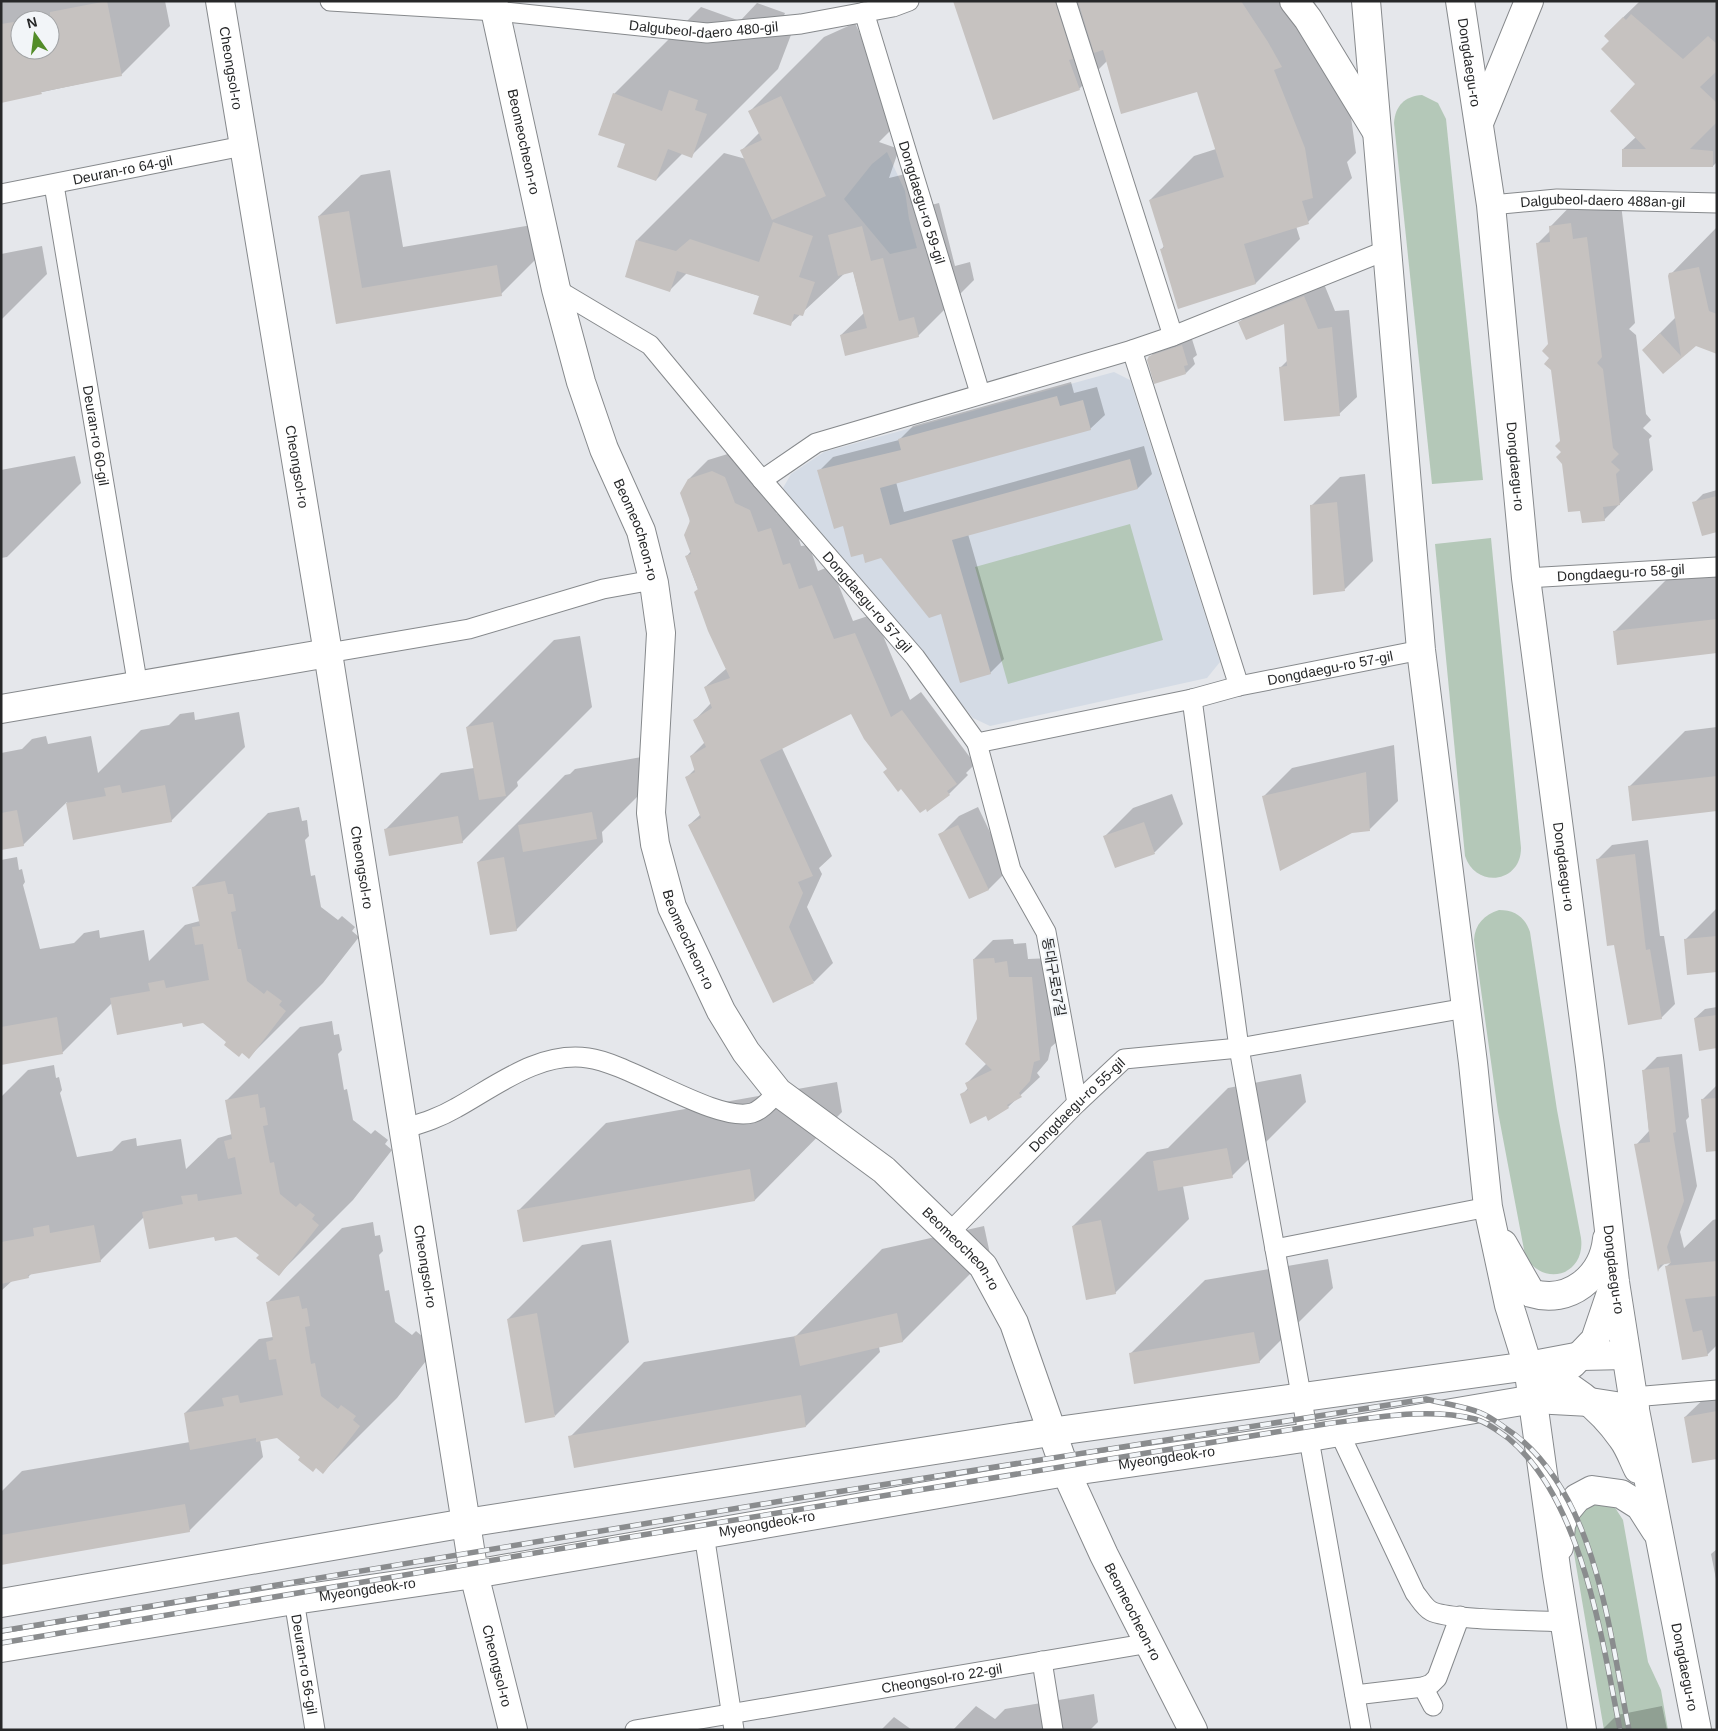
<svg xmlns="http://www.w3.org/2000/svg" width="1718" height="1731" viewBox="0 0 1718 1731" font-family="Arial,'Noto Sans KR',sans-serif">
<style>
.built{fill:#d4dbe5}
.green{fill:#b4c8b8}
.shadow{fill:#0003;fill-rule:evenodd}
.building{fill:#c6c2c0}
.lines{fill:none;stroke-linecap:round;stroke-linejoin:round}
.street-casing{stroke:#86898c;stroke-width:21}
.secondary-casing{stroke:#86898c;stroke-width:30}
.street{stroke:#fff;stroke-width:19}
.secondary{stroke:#fff;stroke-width:28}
.rail-casing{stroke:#8a8c8e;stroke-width:5.5}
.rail{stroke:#f2f5f8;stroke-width:4;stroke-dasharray:11;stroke-linecap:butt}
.labels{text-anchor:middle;stroke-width:4;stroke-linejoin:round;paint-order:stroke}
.street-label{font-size:14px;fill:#272829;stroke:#f2f5f8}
</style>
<rect width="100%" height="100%" fill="#e5e7eb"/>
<g class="built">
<path d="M887 152 905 191 909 219 917 248 890 254 844 199 872 164Z"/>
<path d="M1114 372 1130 380 1220 662 1207 678 990 726 973 718 783 488 791 474 824 452Z"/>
</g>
<g class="green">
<path d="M1422 95 1438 103 1446 119 1483 480 1432 484 1394 123C1395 106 1405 96 1422 95Z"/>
<path d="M1130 524 1163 640 1008 684 975 567Z"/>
<path d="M1491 538 1521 848C1521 883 1476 889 1465 856L1435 544Z"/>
<path d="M1499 910C1515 910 1525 917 1530 932L1557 1110 1581 1238C1586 1275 1543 1289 1525 1255L1498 1112 1474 940C1475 924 1484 915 1499 910Z"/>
<path d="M1587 1502 1614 1506 1623 1520 1648 1662 1661 1690 1668 1730H1604L1570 1530Z"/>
</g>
<g class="shadow">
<path d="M1 1H165L170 26 121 75 1 101ZM20 20H50V50H20Z"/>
<path d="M954 1H1314L1326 22 1349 103 1356 153 1347 162 1352 178 1308 222 1296 226 1300 239 1256 283 1179 307 1161 250 1164 246 1150 200 1194 156 1216 149 1198 91 1107 61 1079 89Z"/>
<path d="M1640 1H1717V162L1713 166 1623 149 1636 137 1637 84 1611 41 1605 35Z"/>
<path d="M757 3 785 13 781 23 794 27 778 69 691 156 683 153 656 180 627 144 614 94 701 7 740 21Z"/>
<path d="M855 23 900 121 879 142 899 149 889 178 918 171 927 206 939 203 955 266 970 262 974 280 918 336 841 335 864 313 853 271 845 273 790 324 760 296 687 273 670 290 637 240 724 153 746 159 742 150 760 132 750 111 824 37Z"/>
<path d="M390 170 403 247 538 224 542 253 501 294 337 323 319 216 361 175Z"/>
<path d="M1604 191 1606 206 1621 204 1635 323 1629 329 1636 335 1646 414 1651 420 1643 428 1652 436 1649 439 1653 470 1604 520 1562 452 1537 244 1550 231V227L1583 193Z"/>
<path d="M1717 227V352L1696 345 1663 372 1643 350 1676 317 1671 274Z"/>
<path d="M42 246 47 274 1 320V254Z"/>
<path d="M1322 279 1335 311 1349 310 1357 397 1339 414 1280 368 1288 360 1285 322H1240L1257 304Z"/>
<path d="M1191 336 1197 355 1193 358 1195 364 1186 373 1150 357 1159 347Z"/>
<path d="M1071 382 1074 393 1097 387 1105 415 1090 429 896 482 904 512 1144 446 1152 474 1138 488 968 534 1004 659 990 673 942 613 882 557 864 552 844 525 819 471 833 457 899 440 913 426Z"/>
<path d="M731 453 769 492 777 514 790 510 801 546 809 545 818 571 831 566 853 621 874 614 910 700 921 692 975 764 966 773 968 775 949 794 928 810 888 769 852 712 782 748 832 856 819 868 822 874 807 907 833 963 814 982 689 825 701 814 687 777 696 768 691 756 705 742 694 721 711 703 705 687 727 668 686 557 691 551 688 480 708 460Z"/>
<path d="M75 456 81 483 7 557 1 558V470Z"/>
<path d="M1365 474 1373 561 1345 589 1314 593 1312 505 1340 477Z"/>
<path d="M1717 490V531L1694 503 1703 494Z"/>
<path d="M1717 570V652L1614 632 1670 576Z"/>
<path d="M580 636 592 707 517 782 518 786 462 842 386 829 441 773 474 768 467 727 554 640Z"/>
<path d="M194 712 195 720 239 712 245 747 171 821 74 839 67 802 23 845 1 849V753L22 749 32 739 46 736 48 744 91 736 98 773 141 730 169 725 180 714Z"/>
<path d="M1717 727V810L1629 787 1685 731Z"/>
<path d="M1394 745 1398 801 1370 829 1264 796 1292 768Z"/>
<path d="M647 756 652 782 602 832 603 842 516 930 478 862 565 775 570 774 575 769Z"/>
<path d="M1172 794 1183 824 1155 852 1115 866 1105 836 1133 808Z"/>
<path d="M299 807 302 821 307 820 309 836 305 840 311 876 315 875 321 907 338 920 342 916 355 927 352 931 359 937 323 983 249 1057 203 1022H183L112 1003 63 1052 1 1064V860L17 857 19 870 22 869 25 882 23 885 40 949 74 943 84 933 99 930 100 938 144 930 149 961 185 925 200 921 194 887 268 813Z"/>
<path d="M978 807 1008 870 989 889 970 898 940 835 959 816Z"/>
<path d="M1648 840 1660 936H1664L1675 1004 1661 1018 1615 943 1598 859 1612 845Z"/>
<path d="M1717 908V971L1685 940Z"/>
<path d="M1013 939 1014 944 1026 943 1028 959 1051 958 1059 1040 1051 1047 1048 1060 1037 1073 1040 1077 1008 1107 987 1114 962 1095 968 1088 967 1083 987 1063 979 1019 974 959 993 940Z"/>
<path d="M1717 1007V1047L1695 1018 1705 1009Z"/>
<path d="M332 1021 334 1035 339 1034 342 1050 338 1054 344 1090 347 1089 353 1120 371 1134 375 1130 388 1140 385 1144 392 1150 353 1200 279 1274 261 1255 236 1236 215 1235 145 1216 100 1261 32 1273 28 1277 13 1280 1 1291V1097L28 1070 54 1065 56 1078 59 1077 62 1090 60 1093 77 1157 112 1151 122 1141 136 1138 137 1146 181 1139 186 1169 218 1138 232 1134 226 1101 300 1027Z"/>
<path d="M1682 1054 1689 1117 1686 1120 1697 1186 1680 1232 1684 1248 1713 1220 1717 1219V1345L1707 1355 1683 1359 1666 1267 1671 1262 1665 1263 1659 1269 1636 1145 1649 1131 1643 1071 1657 1057Z"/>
<path d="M1301 1074 1306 1102 1232 1176 1183 1186 1189 1219 1115 1293 1073 1226 1147 1152 1168 1148 1228 1088Z"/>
<path d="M837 1082 842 1112 755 1200 519 1210 606 1123Z"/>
<path d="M1717 1085V1133L1702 1100Z"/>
<path d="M373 1222 375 1236 380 1235 383 1251 379 1255 385 1291 389 1290 395 1322 412 1335 416 1331 429 1342 433 1352 397 1398 323 1472 277 1437 260 1440 263 1457 189 1531 1 1564V1492L22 1471 190 1442 185 1413 259 1339 273 1337 268 1302 342 1228Z"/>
<path d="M984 1226 990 1254 903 1341 879 1347 880 1352 806 1426 575 1467 570 1437 644 1362 796 1336 882 1249Z"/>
<path d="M611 1240 629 1342 555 1416 508 1319 582 1245Z"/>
<path d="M1328 1259 1333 1288 1259 1362 1130 1354 1205 1280Z"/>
<path d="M1717 1386V1457L1685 1417Z"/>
<path d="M1717 1549V1584L1711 1554Z"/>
<path d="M1094 1694 1098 1722 1090 1730H953L976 1706 995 1719 1005 1709Z"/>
<path d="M1662 1706 1667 1730H1602L1617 1715Z"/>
<path d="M894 1717 912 1730H881Z"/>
</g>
<g class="building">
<path d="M107 1 122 76 41 92 42 94 1 103V24L20 21V50H50V12Z"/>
<path d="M953 1H1055L1073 59 1069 60 1080 90 993 120Z"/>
<path d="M1078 1H1241L1268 42 1282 67 1274 70 1305 148 1313 198 1302 201 1309 224 1244 244 1256 284 1178 309 1160 249 1164 248 1149 200 1224 177 1197 92 1121 114 1103 50 1094 53Z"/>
<path d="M1631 14 1683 59 1708 36 1717 44V71L1700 87 1717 103V122L1690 149 1713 151V167H1622V149H1646L1610 111 1635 84 1601 49 1609 41 1604 36 1623 17 1626 20Z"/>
<path d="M669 90 698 100 695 110 707 114 692 158 668 149 656 181 617 167 625 144 598 135 613 93 662 111Z"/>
<path d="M781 96 826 196 772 220 740 150 762 140 748 111Z"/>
<path d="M349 211 362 288 497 265 502 296 336 324 318 216Z"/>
<path d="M773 222 813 236 799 277 815 282 803 316 794 314 791 326 753 314 759 296 677 271 670 292 625 277 636 240 676 251 690 239 759 262Z"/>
<path d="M1571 223 1573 239 1587 237 1602 357 1597 363 1603 369 1613 448 1619 454 1611 462 1620 470 1616 474 1620 505 1603 507 1605 521 1582 523 1580 511 1568 512 1562 464 1556 457 1561 452 1555 446 1560 441 1551 370 1544 364 1549 358 1542 351 1548 344 1536 243 1550 242 1549 226Z"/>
<path d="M862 226 871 261 883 258 899 321 914 317 919 337 845 356 840 335 867 328 853 272 838 276 828 235Z"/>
<path d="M1699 267 1709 311 1717 314V354L1696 346 1663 374 1642 350 1660 333 1681 356 1668 276 1669 273Z"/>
<path d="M1304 296 1318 329 1332 327 1340 416 1284 421 1279 367 1287 366 1284 324 1246 340 1238 322Z"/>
<path d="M1182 345 1188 365 1184 366 1186 374 1154 384 1147 360 1149 356Z"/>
<path d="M1057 396 1060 406 1083 400 1091 430 880 488 890 525 1130 459 1138 489 952 540 991 674 960 683 941 614 929 618 881 558 865 563 863 554 851 557 843 526 834 529 817 470 901 450 898 439Z"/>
<path d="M712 471 725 477 735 503 750 510 758 532 771 528 783 565 790 563 799 589 812 585 834 639 855 633 891 717 902 710 957 784 947 791 950 795 927 812 926 809 920 813 901 789 898 792 883 772 887 769 864 739 851 714 760 760 813 876 798 882 803 893 789 927 814 983 773 1003 688 825 701 818 685 777 695 772 690 756 706 747 693 720 712 708 704 687 730 678 708 631 694 592 698 589 685 556 691 554 684 535 690 521 680 493 688 479Z"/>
<path d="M1717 496V532L1702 536 1692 502Z"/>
<path d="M1337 502 1345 591 1313 595 1310 505Z"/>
<path d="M1717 619V653L1617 665 1613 631Z"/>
<path d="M493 722 506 796 479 800 466 727Z"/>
<path d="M1366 772 1370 831 1352 833 1280 871 1262 796Z"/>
<path d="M1717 776V811L1632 821 1628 786Z"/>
<path d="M120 785 122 793 165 785 172 822 73 840 66 803 106 796 104 788Z"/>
<path d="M17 810 24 846 1 850V813Z"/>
<path d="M592 812 597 839 523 852 518 825Z"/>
<path d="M458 816 463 843 389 856 384 829Z"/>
<path d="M1144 822 1155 854 1115 868 1103 836Z"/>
<path d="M958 825 989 890 969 899 938 834Z"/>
<path d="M1635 854 1646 950 1650 949 1662 1019 1628 1025 1614 945 1607 946 1596 859Z"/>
<path d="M504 857 517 931 490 935 477 862Z"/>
<path d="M225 881 228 894H233L236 911 231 912 238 949H241L247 981 264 994 267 990 282 1001 279 1005 286 1011 249 1059 242 1053 239 1057 224 1045 226 1042 203 1023 183 1027 182 1023 117 1035 110 998 150 991 148 983 164 980 166 988 209 980 203 944 195 945 192 927 200 926 192 887Z"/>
<path d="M1717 936V972L1687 975 1684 939Z"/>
<path d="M994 958 995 963 1007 961 1009 977H1032L1040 1060 1034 1062 1030 1081 1019 1093 1022 1097 1007 1105 1009 1108 988 1121 986 1116 970 1124 960 1094 968 1090 965 1083 992 1070 965 1044 977 1019 973 959Z"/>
<path d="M1717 1015V1048L1699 1051 1694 1018Z"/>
<path d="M57 1017 63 1054 1 1065V1027Z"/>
<path d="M1669 1067 1676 1132 1673 1133 1684 1201 1667 1247 1671 1263 1660 1265 1658 1272 1634 1144 1650 1142 1642 1070Z"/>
<path d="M258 1094 260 1108 265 1107 268 1125 263 1126 270 1163 274 1162 280 1194 296 1207 300 1203 315 1215 312 1219 319 1225 279 1276 256 1258 259 1255 236 1237 215 1241 214 1237 149 1249 142 1212 183 1204 181 1196 197 1194 198 1201 242 1194 235 1157 228 1159 224 1141 232 1139 225 1100Z"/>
<path d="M1717 1098V1151L1706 1152 1701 1099Z"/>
<path d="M1227 1148 1233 1178 1158 1191 1153 1161Z"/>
<path d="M750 1169 755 1201 523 1242 517 1210Z"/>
<path d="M1101 1220 1116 1294 1086 1300 1072 1226Z"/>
<path d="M49 1225 50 1233 94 1225 101 1262 28 1275 29 1278 1 1284V1242L34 1236 33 1228Z"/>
<path d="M1717 1261V1296L1685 1299 1693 1332 1702 1330 1708 1356 1682 1360 1665 1266Z"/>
<path d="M299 1296 302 1309 307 1308 310 1326 305 1327 311 1364 315 1363 321 1396 338 1409 341 1405 356 1416 353 1420 360 1426 323 1474 316 1468 313 1472 298 1460 300 1457 277 1438 256 1442V1438L190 1450 184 1413 224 1406 222 1398 238 1395 240 1403 283 1395 276 1359 269 1360 266 1342 273 1340 266 1302Z"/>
<path d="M537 1313 555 1417 525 1423 507 1319Z"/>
<path d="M897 1313 903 1342 800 1366 794 1336Z"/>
<path d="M1254 1332 1260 1363 1134 1384 1129 1353Z"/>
<path d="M801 1395 806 1427 574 1468 568 1436Z"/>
<path d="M1717 1411V1459L1692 1463 1684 1417Z"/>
<path d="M185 1504 190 1532 1 1565V1535Z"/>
</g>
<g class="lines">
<defs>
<g id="street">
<path id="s1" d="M330 1 496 11 707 33 801 24 893 7 909 1"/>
<path d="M1066 1 1173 336"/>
<path id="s2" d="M864 12 980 393"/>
<path id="s3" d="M54 185 138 687"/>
<path id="s4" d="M1 194 243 146"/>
<path id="s5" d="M1491 205 1557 199 1717 203"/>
<path id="s6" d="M556 289 650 345 762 480 915 657 977 743 1192 699 1239 686 1421 650"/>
<path d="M1132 350 1239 686"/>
<path d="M762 480 816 443 1132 350 1173 336 1387 250"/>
<path id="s7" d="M1526 578 1717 567"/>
<path d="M328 653 469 629 603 589 653 580"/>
<path d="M1192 699 1239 1048 1361 1730"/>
<path d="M977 743 1011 870 1046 932 1077 1103"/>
<path d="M403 1129C422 1123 439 1118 456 1108 496 1086 539 1051 588 1058 629 1063 716 1123 752 1113 762 1110 770 1100 778 1092"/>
<path id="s8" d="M949 1233 1077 1103 1124 1059 1239 1048 1466 1008"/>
<path d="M1275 1249 1488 1207"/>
<path d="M1633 1397 1717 1390"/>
<path d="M1339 1432 1415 1593C1420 1599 1424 1607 1431 1611 1450 1621 1538 1620 1564 1622"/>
<path d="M704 1534 734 1730"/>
<path id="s9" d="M294 1600 315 1730"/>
<path d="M1042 1661 1053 1730"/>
<path d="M1423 1687 1433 1706"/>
<path d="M1355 1695 1423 1687 1431 1684 1437 1678 1460 1616"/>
<path id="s10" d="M635 1730 1150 1643"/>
</g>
<g id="secondary">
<path id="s11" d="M220 1 328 653 474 1574 513 1730"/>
<path id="s12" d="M493 1 556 289 581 382 604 449 641 531 654 583 661 633 651 813 655 844 672 907 721 1011 746 1052 778 1092 884 1170 983 1266 1014 1323 1066 1472 1104 1555 1193 1730"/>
<path d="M1294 1 1308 19 1375 129"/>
<path d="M1366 1 1421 650 1473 1063 1488 1207 1509 1305 1528 1366 1557 1575 1582 1730"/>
<path id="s13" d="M1460 1 1491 205 1526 578 1590 1066 1615 1282 1635 1410 1697 1730"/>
<path d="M1479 123 1529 1"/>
<path d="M1 709 328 653"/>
<path d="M1503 1244 1531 1293C1569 1305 1603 1277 1607 1239"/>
<path d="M1572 1364 1595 1340 1613 1287"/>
<path d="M1528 1366C1565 1381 1599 1405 1622 1438 1629 1447 1633 1459 1638 1469"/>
<path d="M1559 1547 1561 1525 1567 1510 1577 1498 1592 1490 1621 1494 1640 1506 1656 1531"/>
<path d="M1 1603 466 1523 1050 1432 1528 1366 1581 1356 1626 1355"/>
<path id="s14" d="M1 1648 294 1600 474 1574 1066 1472 1310 1437 1534 1399 1590 1402 1635 1409"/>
</g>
</defs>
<use href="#street" class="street-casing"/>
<use href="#secondary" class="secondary-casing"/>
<use href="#street" class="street"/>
<use href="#secondary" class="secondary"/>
<defs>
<g id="rail">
<path d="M1 1631 805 1497 1426 1399C1444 1404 1464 1406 1481 1413 1489 1416 1497 1422 1504 1427 1596 1486 1609 1631 1629 1730"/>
<path d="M1 1643 636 1536 1325 1424C1373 1418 1427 1407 1475 1419 1487 1422 1498 1431 1508 1438 1582 1499 1602 1639 1620 1730"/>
</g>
</defs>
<use href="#rail" class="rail-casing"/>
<use href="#rail" class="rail"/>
</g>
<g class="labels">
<g class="street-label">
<text dy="5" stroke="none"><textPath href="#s1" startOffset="375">Dalgubeol-daero 480-gil</textPath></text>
<text dy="5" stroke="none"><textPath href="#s13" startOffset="62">Dongdaegu-ro</textPath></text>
<text dy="5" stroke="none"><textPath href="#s11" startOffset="68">Cheongsol-ro</textPath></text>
<text dy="5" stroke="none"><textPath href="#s12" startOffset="144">Beomeocheon-ro</textPath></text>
<text dy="5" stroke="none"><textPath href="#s4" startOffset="124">Deuran-ro 64-gil</textPath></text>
<text dy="5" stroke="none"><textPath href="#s2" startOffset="199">Dongdaegu-ro 59-gil</textPath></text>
<text dy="5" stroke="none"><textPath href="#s5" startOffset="112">Dalgubeol-daero 488an-gil</textPath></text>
<text dy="5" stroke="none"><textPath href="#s3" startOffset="254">Deuran-ro 60-gil</textPath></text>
<text dy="5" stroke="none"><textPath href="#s13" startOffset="469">Dongdaegu-ro</textPath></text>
<text dy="5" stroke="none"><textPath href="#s11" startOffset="472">Cheongsol-ro</textPath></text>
<text dy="5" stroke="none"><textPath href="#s12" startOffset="549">Beomeocheon-ro</textPath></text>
<text dy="5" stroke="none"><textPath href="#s7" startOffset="95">Dongdaegu-ro 58-gil</textPath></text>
<text dy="5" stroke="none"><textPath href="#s6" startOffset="446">Dongdaegu-ro 57-gil</textPath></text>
<text dy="5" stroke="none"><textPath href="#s6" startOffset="986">Dongdaegu-ro 57-gil</textPath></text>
<text dy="5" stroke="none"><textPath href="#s11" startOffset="878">Cheongsol-ro</textPath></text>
<text dy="5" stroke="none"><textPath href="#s13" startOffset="872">Dongdaegu-ro</textPath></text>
<text dy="5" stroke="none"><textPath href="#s12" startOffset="969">Beomeocheon-ro</textPath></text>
<text transform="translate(1054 977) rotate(80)" y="5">동대구로57길</text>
<text dy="5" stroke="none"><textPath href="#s8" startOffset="181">Dongdaegu-ro 55-gil</textPath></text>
<text dy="5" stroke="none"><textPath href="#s12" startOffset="1389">Beomeocheon-ro</textPath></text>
<text dy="5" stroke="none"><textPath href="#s11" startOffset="1282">Cheongsol-ro</textPath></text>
<text dy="5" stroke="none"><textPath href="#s13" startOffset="1278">Dongdaegu-ro</textPath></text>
<text dy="5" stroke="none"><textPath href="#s14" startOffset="1181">Myeongdeok-ro</textPath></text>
<text dy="5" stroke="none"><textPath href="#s14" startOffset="776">Myeongdeok-ro</textPath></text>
<text dy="5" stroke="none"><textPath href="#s14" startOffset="371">Myeongdeok-ro</textPath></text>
<text dy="5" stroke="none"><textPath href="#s12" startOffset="1794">Beomeocheon-ro</textPath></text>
<text dy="5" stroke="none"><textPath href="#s9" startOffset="65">Deuran-ro 56-gil</textPath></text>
<text dy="5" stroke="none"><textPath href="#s11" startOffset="1688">Cheongsol-ro</textPath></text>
<text dy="5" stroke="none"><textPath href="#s13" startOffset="1682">Dongdaegu-ro</textPath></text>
<text dy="5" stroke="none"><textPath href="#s10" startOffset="311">Cheongsol-ro 22-gil</textPath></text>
</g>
</g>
<rect width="1718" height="1731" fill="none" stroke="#272829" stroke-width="5"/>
<g transform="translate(35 35) rotate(346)"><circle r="24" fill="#f2f5f8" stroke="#a1a3a5"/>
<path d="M0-4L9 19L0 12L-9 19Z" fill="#538c29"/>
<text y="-8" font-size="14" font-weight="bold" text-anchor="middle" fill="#272829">N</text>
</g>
</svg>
